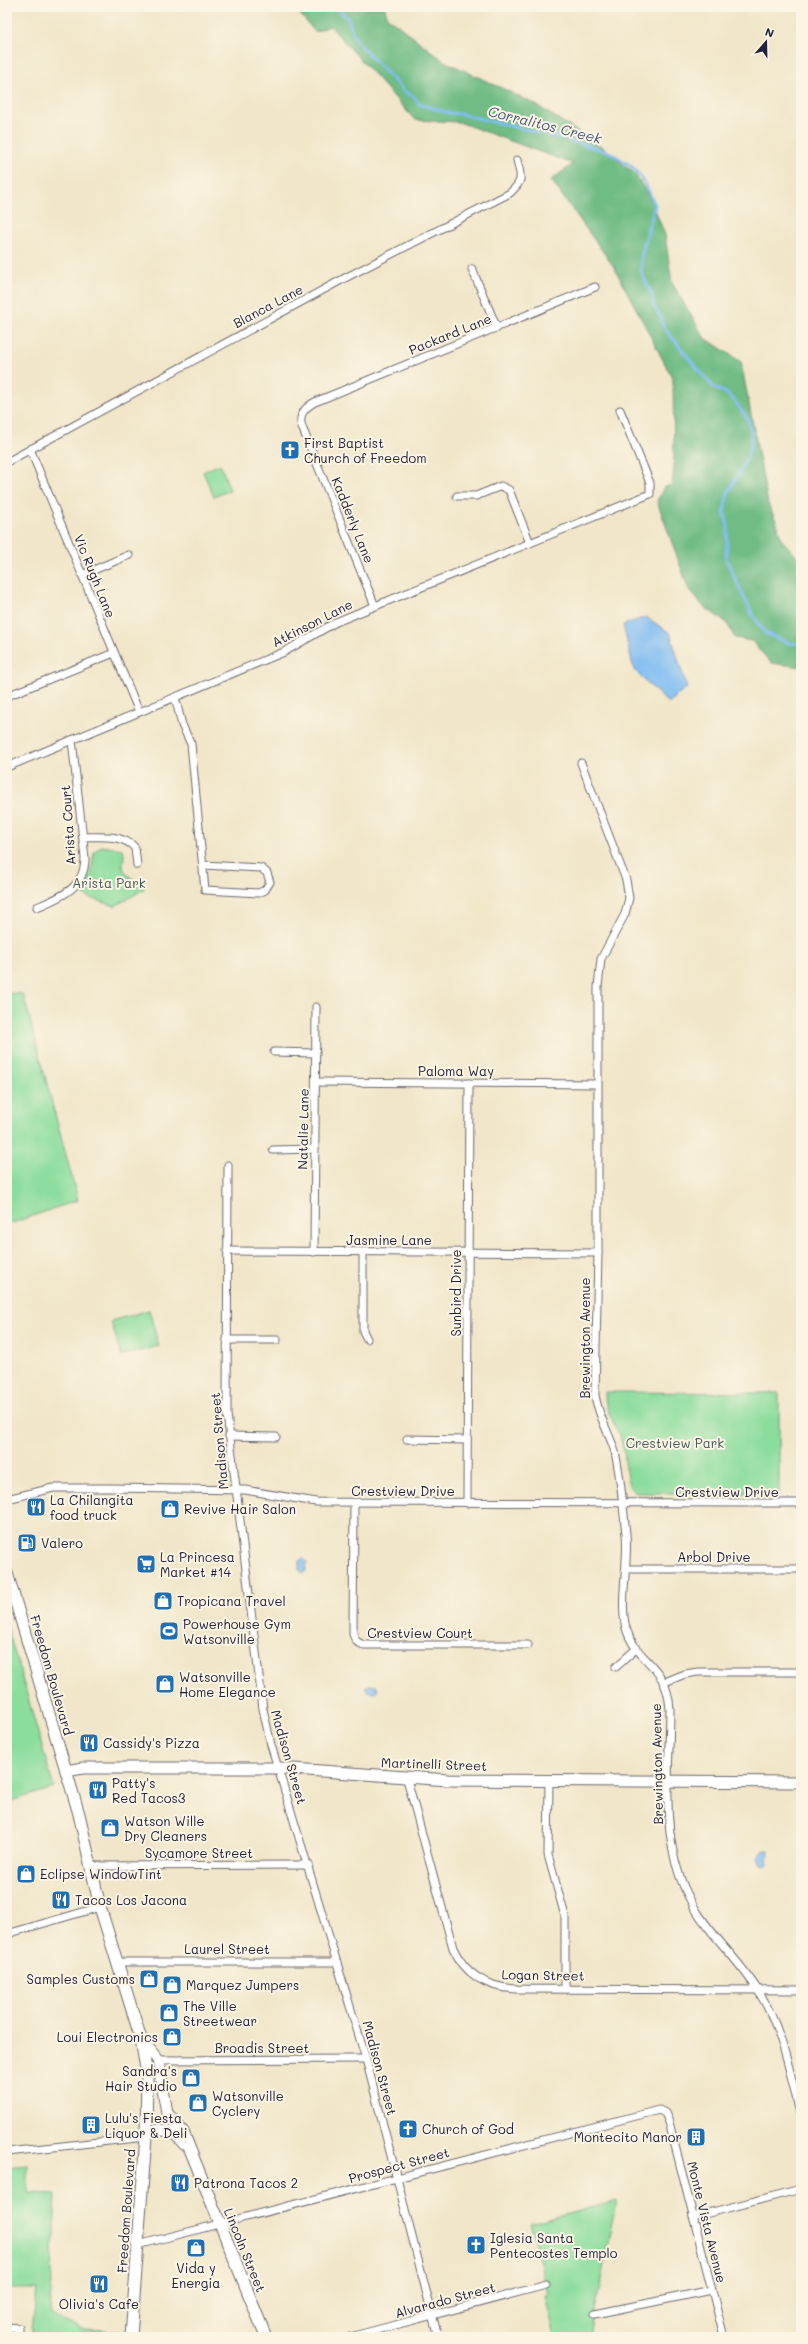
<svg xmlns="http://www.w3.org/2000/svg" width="808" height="2344" viewBox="0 0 808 2344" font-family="Mali,sans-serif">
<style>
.green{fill:#8bdd9d;stroke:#56806c}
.forest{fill:#70bc84;stroke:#496f60}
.water{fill:#81bdf3;stroke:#527097}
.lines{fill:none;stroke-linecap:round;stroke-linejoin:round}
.stream{stroke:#81bdf3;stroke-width:3}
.street-casing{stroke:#6a676d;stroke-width:9}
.secondary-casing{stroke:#6a676d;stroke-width:13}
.street{stroke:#fff;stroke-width:7}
.secondary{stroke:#fff;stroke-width:11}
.labels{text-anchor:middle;stroke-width:4;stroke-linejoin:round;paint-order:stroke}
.street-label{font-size:13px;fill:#22223b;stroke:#fcf5e5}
.poi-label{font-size:13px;fill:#22223b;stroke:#fcf5e5;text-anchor:start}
.park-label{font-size:13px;fill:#425a58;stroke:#fcf5e5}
.water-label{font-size:14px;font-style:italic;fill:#43587b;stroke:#fcf5e5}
</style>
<rect width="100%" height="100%" fill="#fcf5e5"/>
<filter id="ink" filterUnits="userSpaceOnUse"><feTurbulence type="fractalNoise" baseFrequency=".025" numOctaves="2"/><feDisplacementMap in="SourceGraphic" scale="8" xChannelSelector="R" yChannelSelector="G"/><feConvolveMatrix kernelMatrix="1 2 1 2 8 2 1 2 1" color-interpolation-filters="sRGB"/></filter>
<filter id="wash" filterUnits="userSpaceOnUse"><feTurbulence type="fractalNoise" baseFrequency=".012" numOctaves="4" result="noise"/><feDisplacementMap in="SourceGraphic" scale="16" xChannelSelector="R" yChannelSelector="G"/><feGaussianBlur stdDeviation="0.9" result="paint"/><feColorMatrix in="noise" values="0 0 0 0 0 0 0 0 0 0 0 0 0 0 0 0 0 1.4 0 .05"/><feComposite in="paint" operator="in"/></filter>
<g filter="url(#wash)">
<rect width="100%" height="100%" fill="#f1e6c9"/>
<g class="green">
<path d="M220 464 230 490 214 497 203 472Z"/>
<path d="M101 846 122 849C125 854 124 856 123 862 121 875 136 881 146 885L143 890 115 906 90 898 81 893 91 874 94 852Z"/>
<path d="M7 993 23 994 78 1200 7 1225Z"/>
<path d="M149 1310 159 1346 121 1356 111 1321Z"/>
<path d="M605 1392 779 1393V1493H636C623 1485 627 1460 623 1447 619 1427 604 1413 605 1392Z"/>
<path d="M7 1626 54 1788 7 1802Z"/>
<path d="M28 2165V2193L56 2194 50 2315 82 2329 118 2331 117 2337H31L37 2289H7V2167Z"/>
<path d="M616 2201 590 2337H555L545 2295 548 2294 530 2224Z"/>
</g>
<path class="forest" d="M294 7H385L387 17 444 61 533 103 608 151 635 174 651 200 665 235 672 283 704 337 741 362 768 504 777 523 781 539 801 561V667L771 663 752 641 735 638 727 623 704 607 689 590 657 501 664 487 672 485 674 467 673 379 614 267 551 180 573 164 459 122 415 120 330 26 315 32Z"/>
<g class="water">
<path d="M646 617 670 633 687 688 668 703 634 670 623 625Z"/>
<path d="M303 1558 307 1562 306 1570 304 1573 299 1570V1561Z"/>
<path d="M368 1685 377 1686 378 1690C374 1694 368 1693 365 1688Z"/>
<path d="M765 1850H769L768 1864 764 1865 760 1863 758 1856Z"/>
</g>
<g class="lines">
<path class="stream" d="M336 7 348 19 354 36 360 45 404 91 414 97 419 104 449 113 460 114 554 136 609 152 631 166 642 178 655 205 641 257V272L652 295 654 307 661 317 663 326 691 361 714 388 726 393 734 400 748 420 751 432V445L747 458 728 493 724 511 728 526 726 559 751 612 765 633 789 643 801 644"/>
</g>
</g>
<g filter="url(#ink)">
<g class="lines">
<defs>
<g id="street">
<path d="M472 269 497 328"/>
<path d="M30 449 139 712"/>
<path d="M7 462 345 278 510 193C524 180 521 177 517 160"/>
<path d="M457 496H476L501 486 509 490 530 543"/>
<path d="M82 575 129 555"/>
<path d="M375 606 302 427C298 415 304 408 315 402L595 287"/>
<path d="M7 696 114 653"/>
<path d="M175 697 182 725 191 744 205 890 259 893 265 890 270 882 267 873 261 868 203 865"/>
<path d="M581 763 626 880 629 898 625 914 601 959 598 987V1253L595 1395C598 1416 609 1432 615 1452 621 1478 623 1507 626 1534 629 1563 619 1602 626 1628 636 1663 667 1663 670 1709 670 1764 661 1824 680 1877 698 1927 730 1947 757 1989 782 2027 790 2073 801 2117"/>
<path d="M7 767 284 652 336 622 650 494V483L620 410"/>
<path d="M83 837C100 837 123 834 135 848L137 865"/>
<path d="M37 907C61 897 85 888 85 858L72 740"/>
<path d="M274 1052 316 1053"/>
<path d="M316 1082 597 1084"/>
<path d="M273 1150 315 1149"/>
<path d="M228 1165 227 1414 263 1709 271 1745 366 2059 438 2337"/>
<path d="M227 1251 598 1253"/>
<path d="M314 1252 316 1007"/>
<path d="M363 1253V1331L367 1339"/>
<path d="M227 1340H277"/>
<path d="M229 1436 276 1437"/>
<path d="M407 1439 466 1440"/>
<path d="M7 1499 53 1488H110L245 1490 316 1502 801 1503"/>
<path d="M354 1503 353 1634 356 1641 363 1645H528"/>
<path d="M467 1503 469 1083"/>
<path d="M626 1569H801"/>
<path d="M616 1667 637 1648"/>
<path d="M665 1682 685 1674 698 1672H801"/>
<path d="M407 1779 453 1948C466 1976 488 1988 517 1989L801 1990"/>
<path d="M549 1781 548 1855 565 1916V1988"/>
<path d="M90 1866 309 1865"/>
<path d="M7 1934 100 1907"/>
<path d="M116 1962H337"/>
<path d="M158 2060 366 2059"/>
<path d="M7 2152 146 2137"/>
<path d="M693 2217 801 2189"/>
<path d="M138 2245 659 2110 665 2113 669 2122 724 2337"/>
<path d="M595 2314 712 2290"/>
<path d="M7 2327 19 2328V2337"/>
<path d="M350 2337 546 2285"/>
</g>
<g id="secondary">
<path d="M7 1573 79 1814 100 1907 141 2039 147 2075 146 2137 131 2337"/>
<path d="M66 1771 83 1768H279L448 1780 801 1782"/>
<path d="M142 2040 158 2060 167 2113 183 2132 266 2337"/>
<path d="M146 2132C164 2128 173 2129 184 2144"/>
</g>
</defs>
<use href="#street" class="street-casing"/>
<use href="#secondary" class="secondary-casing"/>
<use href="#street" class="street"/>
<use href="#secondary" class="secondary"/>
</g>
</g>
<defs>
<symbol id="church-square" viewBox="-11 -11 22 22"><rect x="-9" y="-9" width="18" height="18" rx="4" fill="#1f6fb2" stroke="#fcf5e5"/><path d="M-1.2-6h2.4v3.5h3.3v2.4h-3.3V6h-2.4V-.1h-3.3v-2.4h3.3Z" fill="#fff"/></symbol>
<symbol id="restaurant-square" viewBox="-11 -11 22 22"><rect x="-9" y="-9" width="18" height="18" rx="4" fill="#1f6fb2" stroke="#fcf5e5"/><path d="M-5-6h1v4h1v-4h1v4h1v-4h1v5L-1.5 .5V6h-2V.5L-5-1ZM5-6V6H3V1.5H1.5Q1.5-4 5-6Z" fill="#fff"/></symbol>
<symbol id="shop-square" viewBox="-11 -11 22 22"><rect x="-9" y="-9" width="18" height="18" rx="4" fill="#1f6fb2" stroke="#fcf5e5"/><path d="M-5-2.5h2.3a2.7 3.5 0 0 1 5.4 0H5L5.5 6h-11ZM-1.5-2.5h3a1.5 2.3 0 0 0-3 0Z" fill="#fff"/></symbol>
<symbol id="fuel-square" viewBox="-11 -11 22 22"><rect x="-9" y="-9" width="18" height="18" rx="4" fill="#1f6fb2" stroke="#fcf5e5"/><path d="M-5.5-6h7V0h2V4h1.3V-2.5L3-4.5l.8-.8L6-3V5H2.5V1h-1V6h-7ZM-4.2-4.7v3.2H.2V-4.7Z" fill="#fff"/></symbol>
<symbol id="supermarket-square" viewBox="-11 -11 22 22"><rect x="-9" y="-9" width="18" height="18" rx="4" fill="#1f6fb2" stroke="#fcf5e5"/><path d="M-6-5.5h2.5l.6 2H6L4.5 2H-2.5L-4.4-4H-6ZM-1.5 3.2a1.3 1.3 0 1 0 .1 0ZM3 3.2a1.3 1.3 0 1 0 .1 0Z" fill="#fff"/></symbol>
<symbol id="stadium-square" viewBox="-11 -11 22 22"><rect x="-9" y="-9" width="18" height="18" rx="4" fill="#1f6fb2" stroke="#fcf5e5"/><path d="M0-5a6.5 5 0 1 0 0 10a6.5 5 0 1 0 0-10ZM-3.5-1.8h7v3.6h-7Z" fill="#fff"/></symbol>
<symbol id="building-square" viewBox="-11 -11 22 22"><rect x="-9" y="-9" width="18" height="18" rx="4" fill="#1f6fb2" stroke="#fcf5e5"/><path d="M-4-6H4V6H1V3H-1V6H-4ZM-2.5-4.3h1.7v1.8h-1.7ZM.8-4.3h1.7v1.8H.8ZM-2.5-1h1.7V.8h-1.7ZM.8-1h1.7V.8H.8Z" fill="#fff"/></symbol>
</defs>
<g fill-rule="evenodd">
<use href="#church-square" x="279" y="439" width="22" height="22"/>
<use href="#restaurant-square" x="25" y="1496" width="22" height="22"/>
<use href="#shop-square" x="159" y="1498" width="22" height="22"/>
<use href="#fuel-square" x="16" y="1532" width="22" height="22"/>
<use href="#supermarket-square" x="135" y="1553" width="22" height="22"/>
<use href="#shop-square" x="152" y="1590" width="22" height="22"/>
<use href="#stadium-square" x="158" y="1620" width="22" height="22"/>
<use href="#shop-square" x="154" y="1673" width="22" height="22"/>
<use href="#restaurant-square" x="78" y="1732" width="22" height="22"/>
<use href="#restaurant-square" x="87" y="1779" width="22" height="22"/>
<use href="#shop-square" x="99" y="1817" width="22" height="22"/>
<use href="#shop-square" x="15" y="1863" width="22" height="22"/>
<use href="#restaurant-square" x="50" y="1889" width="22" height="22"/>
<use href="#shop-square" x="138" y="1968" width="22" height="22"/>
<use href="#shop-square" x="161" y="1974" width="22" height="22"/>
<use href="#shop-square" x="158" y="2002" width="22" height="22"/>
<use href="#shop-square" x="161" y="2026" width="22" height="22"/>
<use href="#shop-square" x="180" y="2067" width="22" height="22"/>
<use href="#shop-square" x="187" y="2092" width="22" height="22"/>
<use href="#building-square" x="80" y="2114" width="22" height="22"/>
<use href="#church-square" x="397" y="2118" width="22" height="22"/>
<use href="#building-square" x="685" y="2126" width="22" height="22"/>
<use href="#restaurant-square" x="169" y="2172" width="22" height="22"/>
<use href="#church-square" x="465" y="2234" width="22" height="22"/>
<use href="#shop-square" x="185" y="2237" width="22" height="22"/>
<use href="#restaurant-square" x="88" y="2273" width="22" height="22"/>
</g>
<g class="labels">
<g class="street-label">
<text transform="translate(268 306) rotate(-28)" y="5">Blanca Lane</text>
<text transform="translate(450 334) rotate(-22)" y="5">Packard Lane</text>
<text transform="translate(353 520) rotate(68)" y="5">Kadderly Lane</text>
<text transform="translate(95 576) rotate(68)" y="5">Vic Rugh Lane</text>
<text transform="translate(312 623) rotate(-27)" y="5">Atkinson Lane</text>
<text transform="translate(68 825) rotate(-94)" y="5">Arista Court</text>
<text x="456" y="1076">Paloma Way</text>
<text transform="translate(303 1129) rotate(-89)" y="5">Natalie Lane</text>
<text x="389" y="1245">Jasmine Lane</text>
<text transform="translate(456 1293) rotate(-90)" y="5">Sunbird Drive</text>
<text transform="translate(585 1338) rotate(-90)" y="5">Brewington Avenue</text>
<text transform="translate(219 1441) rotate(-95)" y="5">Madison Street</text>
<text x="403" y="1496">Crestview Drive</text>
<text x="727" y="1497">Crestview Drive</text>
<text x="714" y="1562">Arbol Drive</text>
<text x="420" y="1638">Crestview Court</text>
<text transform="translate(52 1675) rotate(74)" y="5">Freedom Boulevard</text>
<text transform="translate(289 1757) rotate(74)" y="5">Madison Street</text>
<text transform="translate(434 1764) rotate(2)" y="5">Martinelli Street</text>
<text transform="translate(657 1764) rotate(-91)" y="5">Brewington Avenue</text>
<text x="199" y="1858">Sycamore Street</text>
<text x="227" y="1954">Laurel Street</text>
<text transform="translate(543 1975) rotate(1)" y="5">Logan Street</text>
<text x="262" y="2053">Broadis Street</text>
<text transform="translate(380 2068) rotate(75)" y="5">Madison Street</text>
<text transform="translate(399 2165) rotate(-15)" y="5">Prospect Street</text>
<text transform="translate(126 2211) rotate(-86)" y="5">Freedom Boulevard</text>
<text transform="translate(707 2222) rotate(76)" y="5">Monte Vista Avenue</text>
<text transform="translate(245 2250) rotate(68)" y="5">Lincoln Street</text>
<text transform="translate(445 2300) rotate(-15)" y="5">Alvarado Street</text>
</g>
<g class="poi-label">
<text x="304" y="448">First Baptist<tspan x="304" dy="15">Church of Freedom</tspan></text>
<text x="50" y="1505">La Chilangita<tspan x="50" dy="15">food truck</tspan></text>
<text x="184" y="1514">Revive Hair Salon</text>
<text x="41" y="1548">Valero</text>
<text x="160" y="1562">La Princesa<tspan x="160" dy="15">Market #14</tspan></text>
<text x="177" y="1606">Tropicana Travel</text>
<text x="183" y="1629">Powerhouse Gym<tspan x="183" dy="15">Watsonville</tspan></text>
<text x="179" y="1682">Watsonville<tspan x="179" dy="15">Home Elegance</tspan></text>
<text x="103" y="1748">Cassidy's Pizza</text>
<text x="112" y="1788">Patty's<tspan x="112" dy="15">Red Tacos3</tspan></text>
<text x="124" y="1826">Watson Wille<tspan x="124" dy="15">Dry Cleaners</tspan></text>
<text x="40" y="1879">Eclipse WindowTint</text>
<text x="75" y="1905">Tacos Los Jacona</text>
<text x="135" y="1984" text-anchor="end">Samples Customs</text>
<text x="186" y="1990">Marquez Jumpers</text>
<text x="183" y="2011">The Ville<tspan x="183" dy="15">Streetwear</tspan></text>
<text x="158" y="2042" text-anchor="end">Loui Electronics</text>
<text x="177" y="2076" text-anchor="end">Sandra's<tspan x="177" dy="15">Hair Studio</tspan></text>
<text x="212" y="2101">Watsonville<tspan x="212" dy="15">Cyclery</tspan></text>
<text x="105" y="2123">Lulu's Fiesta<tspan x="105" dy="15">Liquor &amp; Deli</tspan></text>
<text x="422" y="2134">Church of God</text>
<text x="682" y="2142" text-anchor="end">Montecito Manor</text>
<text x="194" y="2188">Patrona Tacos 2</text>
<text x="490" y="2243">Iglesia Santa<tspan x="490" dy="15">Pentecostes Templo</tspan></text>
<text x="196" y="2273" text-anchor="middle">Vida y<tspan x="196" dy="15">Energia</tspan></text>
<text x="99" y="2309" text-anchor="middle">Olivia's Cafe</text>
</g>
<g class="park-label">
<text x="109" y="888">Arista Park</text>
<text x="675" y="1448">Crestview Park</text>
</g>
<g class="water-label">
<text transform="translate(545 125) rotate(14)" y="5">Corralitos Creek</text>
</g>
</g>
<rect width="808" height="2344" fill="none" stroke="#fcf5e5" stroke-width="24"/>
<g transform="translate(766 42) rotate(20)" stroke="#fcf5e5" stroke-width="3" paint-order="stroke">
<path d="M0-3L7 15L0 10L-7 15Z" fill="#22223b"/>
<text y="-6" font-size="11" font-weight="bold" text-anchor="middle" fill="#22223b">N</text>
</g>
</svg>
